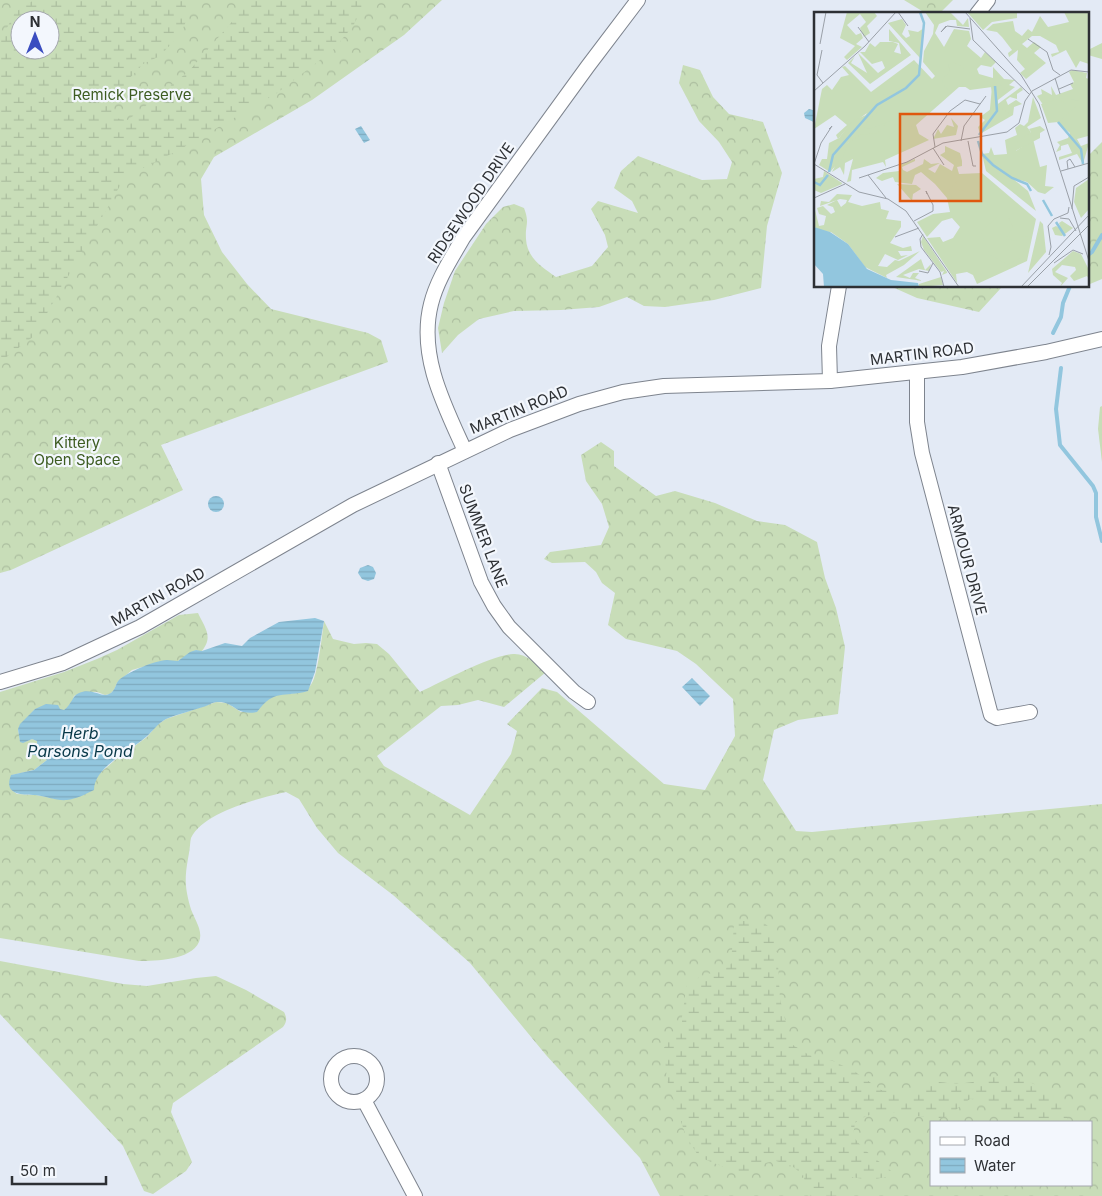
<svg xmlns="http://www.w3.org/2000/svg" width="1102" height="1196" viewBox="0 0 1102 1196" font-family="Inter,sans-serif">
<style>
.forest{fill:url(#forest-crowns);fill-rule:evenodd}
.wetland{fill:url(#wetland-marsh);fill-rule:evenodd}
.water{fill:url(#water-rules)}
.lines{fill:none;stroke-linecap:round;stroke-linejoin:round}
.stream{stroke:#92c6de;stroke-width:4}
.minor-casing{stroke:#7e848e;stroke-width:16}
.minor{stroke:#fff;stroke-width:14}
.labels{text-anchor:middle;stroke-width:4.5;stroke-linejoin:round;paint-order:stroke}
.park-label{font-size:15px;fill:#3d5c21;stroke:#f3f7fd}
.street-label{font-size:15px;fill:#2d3034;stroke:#f3f7fd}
.water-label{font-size:16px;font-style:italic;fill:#083848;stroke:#f3f7fd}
.inset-river{fill:none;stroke:#92c6de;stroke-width:2.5}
.inset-road{fill:none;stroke:#9aa0a8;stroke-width:1}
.view{fill:#df570e;fill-opacity:0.15;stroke:#df570e;stroke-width:2.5}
.inset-edge{fill:none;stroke:#2d3034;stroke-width:2.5}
</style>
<defs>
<pattern id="forest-crowns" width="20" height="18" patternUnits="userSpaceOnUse" patternTransform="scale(1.25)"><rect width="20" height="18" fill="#c8ddb8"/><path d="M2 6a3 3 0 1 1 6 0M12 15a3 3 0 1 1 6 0" fill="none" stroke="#acbe9f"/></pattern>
<pattern id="wetland-marsh" width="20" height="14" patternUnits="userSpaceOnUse" patternTransform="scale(1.25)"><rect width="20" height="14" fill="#c8ddb8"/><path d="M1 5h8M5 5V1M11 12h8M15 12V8" fill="none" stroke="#acbe9f"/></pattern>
<pattern id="water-rules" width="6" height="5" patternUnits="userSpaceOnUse" patternTransform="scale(1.25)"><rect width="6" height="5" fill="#92c6de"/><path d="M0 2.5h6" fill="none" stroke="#7eaabf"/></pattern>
</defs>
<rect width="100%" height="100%" fill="#e3eaf5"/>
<g class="forest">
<path d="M0 0H442L404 35 312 100 214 157 201 179 204 215 222 252 247 284 271 309 368 333 381 340 388 362 161 445 183 490 11 570 0 573ZM20 20H50V50H20Z"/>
<path d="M904 0H953L942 11H922Z"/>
<path d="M1102 43V59L1088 55V50Z"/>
<path d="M683 65 700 70 713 97 729 114 763 122 782 173 767 226 761 288 714 300 665 307 644 306 627 297 599 307 561 310 514 311 479 319 458 335 442 353 438 328 444 303 455 271 486 224 503 207 514 204 524 208C530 224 525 224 526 239 527 258 542 267 556 277L592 266 608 247 605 235 591 209 598 201 638 213 632 201 614 188 621 171 638 156 702 180 727 179 732 162 719 142 699 121 679 83Z"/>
<path d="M1102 142V279L1090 284 1088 283V156Z"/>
<path d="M890 286H1009L1001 288 979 312 917 298Z"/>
<path d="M1102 406V462L1098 429 1100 407Z"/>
<path d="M601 442 614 451V466L656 496 675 491 715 503 757 521 785 525 817 542 825 578 836 608 845 647 838 714 798 720 774 730 763 780 796 831 812 832 1102 804V1196H660L640 1158 546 1055 470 963 393 895 338 853 317 828 299 799 286 792C260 798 203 812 191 838 190 842 190 848 189 853 185 875 184 884 190 906 193 918 204 930 199 942 191 960 156 961 139 961L0 938V692L64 672 97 659 117 650 179 615 198 613C205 628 214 637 201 652L196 650 178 661H163L132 670 117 683 114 690 110 694 105 695 97 692H83L74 696 71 706 64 710 35 709 18 729 20 741H27L32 739 37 741V744L30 750V754L46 758 47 760 34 770 12 775 10 785 12 790 17 794 36 795 57 799 94 783 99 774 115 760 147 737 157 725 166 719 216 702 227 703 241 712H256C261 706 265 700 273 696 285 691 300 697 310 686 318 678 322 634 324 621L333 639 354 644 366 643 377 644 389 654 420 692C444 681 489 656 513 654 526 653 537 664 546 672L504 707 478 700 458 705 441 706 377 756 384 766 470 815 511 754 517 731 507 724 542 688 557 692 664 784 705 790 735 736 733 699 696 664 677 651 626 639 608 625 615 593 602 583 596 572 585 562 552 563 544 559 550 552 601 545 609 527 602 504 586 481 581 455ZM931 1122H1091V1185H931Z"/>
<path d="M0 961 123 984 147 986 196 978 216 976 246 990 284 1012C287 1018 287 1022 283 1027L173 1103 171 1112 192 1162 186 1171 153 1194 144 1191 123 1146 0 1014Z"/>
</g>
<g class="wetland">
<path d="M34 0H185L187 19 181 33 160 56 143 64 127 81 114 102V118L128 120 189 71 251 0 366 1 353 26 333 50 277 93 179 150 125 177 34 336 0 362V38L8 26 15 12ZM20 20H50V50H20Z"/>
<path d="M742 921 763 922 774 931 778 964 780 999 788 1031 793 1045 809 1055 833 1061 854 1071 881 1090 912 1094C935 1073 937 1086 965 1083 972 1082 980 1081 988 1079 992 1078 997 1075 1002 1075 1017 1075 1057 1092 1064 1104 1068 1110 1068 1115 1067 1122H1013L985 1099H970L959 1107 951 1115 937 1119 886 1111 874 1113 860 1119 855 1123 853 1136C865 1153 881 1162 896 1175L870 1180 845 1176 837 1181 836 1188 845 1196H810L803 1175 792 1166 776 1161 759 1164 749 1171 736 1172 699 1157 686 1136 676 1107 667 1080 665 1059 662 1051 669 1040 682 1032V1017L687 983 707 974 723 971 731 963 734 925Z"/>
</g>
<g class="water">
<path d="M809 109 816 111V123L805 118 804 113Z"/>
<path d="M361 126 370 140 364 143 355 129Z"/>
<circle cx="216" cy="504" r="8"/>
<path d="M368 565 373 567 376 573 374 579 368 581 362 579 358 573 360 568Z"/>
<path d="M315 618 324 621 315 672 308 691C283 698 275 688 257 712 234 716 235 701 217 702 212 702 208 706 203 707 191 711 178 714 166 719 157 724 153 731 146 737 130 751 94 767 94 790 86 794 76 799 67 800 56 801 46 796 35 795 23 794 3 796 11 775L34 770 47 760 46 758 30 754V750L37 744V741L32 739 23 743 20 742 18 729 20 724 35 709 46 704 58 705 60 709 64 710C72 704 72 696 79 693 91 687 102 698 109 694 116 691 115 683 120 679 131 671 153 661 167 660 170 660 174 661 178 661L190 652 196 650 202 651 225 643 242 646 250 638 279 622Z"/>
<path d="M692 678 710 696 700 706 682 687Z"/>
</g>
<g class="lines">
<g class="stream">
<path d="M1088 255 1092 252 1102 235"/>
<path d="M1053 333 1061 317 1063 303 1070 286"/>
<path d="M1061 368 1056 409 1060 445 1093 486 1096 493V517L1102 541"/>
</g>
<defs>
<g id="minor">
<path d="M977 14 988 0"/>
<path d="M917 372V422L922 453 991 715 997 718 1030 712"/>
<path d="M830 381 829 346 839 286"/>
<path d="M465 451C444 405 418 355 431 304 437 280 451 259 463 238L588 66 638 0"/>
<path d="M438 463 481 582 494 606 509 627 574 692 588 702"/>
<path d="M0 682 63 663 140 627 353 505 510 430 579 404 623 392 664 386 830 381 962 367 1046 352 1102 339"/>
<circle cx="354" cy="1079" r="23"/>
<path d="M364 1100 415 1196"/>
</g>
</defs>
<use href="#minor" class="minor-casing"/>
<use href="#minor" class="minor"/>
</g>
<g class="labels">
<g class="park-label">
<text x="132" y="100">Remick Preserve</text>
<text x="77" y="448">Kittery<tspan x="77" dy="17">Open Space</tspan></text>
</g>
<g class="street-label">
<text transform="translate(471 203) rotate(-56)" y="5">RIDGEWOOD DRIVE</text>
<text transform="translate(922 354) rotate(-7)" y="5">MARTIN ROAD</text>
<text transform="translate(519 410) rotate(-22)" y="5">MARTIN ROAD</text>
<text transform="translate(483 536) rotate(69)" y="5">SUMMER LANE</text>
<text transform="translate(967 560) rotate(75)" y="5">ARMOUR DRIVE</text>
<text transform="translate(158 597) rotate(-29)" y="5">MARTIN ROAD</text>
</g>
<g class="water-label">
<text x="80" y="739">Herb<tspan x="80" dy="18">Parsons Pond</tspan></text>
</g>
</g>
<g transform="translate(814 12)">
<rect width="275" height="275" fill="#e3eaf5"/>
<path d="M33 0H60L63 4 53 14 56 21 50 25 46 16 52 10 46 2 33 13 42 23 47 21 49 26 42 32 48 35 33 48 30 45 41 34 26 26ZM111 0H136L149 13 154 6 155 15 143 14 142 8H136L125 12 121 21 130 35 140 17 155 19 157 27 153 34 167 46 171 40 182 50 177 55 167 53 163 57 165 62 179 66V55L190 67 201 68 195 73 201 75 180 91 177 75H145L102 113 105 122 115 128 71 148 72 155 69 150 38 158 37 169 33 170 39 147 31 151 30 163 26 155 18 160 21 154 16 159 18 146 38 127 53 101 35 114 24 127 22 123 33 113 21 103 0 117 8 77 13 73 18 78 27 65 35 63 28 55 31 54 57 80 100 48 118 67 121 64 109 50 110 39 119 22 120 13ZM153 0H203V6L178 10 169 18ZM250 0H275V52L266 49 262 56 252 38 238 45 237 42 245 40 242 33 226 24H218L208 32 213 36 220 30 227 35 220 41 232 51 212 67 206 61 211 57 203 48 204 38 195 45 194 41 198 38 188 25 183 20 172 18 179 12 199 9 201 19 208 24 214 17 218 20 226 4 234 15 255 10ZM88 7 92 13 88 22 92 26 96 24 94 18 104 20 110 16 106 46 74 11ZM75 17 97 43 56 72 34 51 41 44 37 51 53 61 44 41 64 61 71 56 68 49 58 52 46 40H51L56 31 61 35 66 30H79L84 32 80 40 87 42 85 31 75 29ZM258 58 273 61 272 66 275 67V120L274 124 263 127 267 134 275 131 269 152 263 142 245 148V145L258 141 254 132 247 134V138L242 140 246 133 243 130 254 126 256 121 239 107 223 84 228 82 227 77 238 83 237 74 242 83 259 77 256 72 260 70 255 60ZM207 75 209 78 203 82V87L196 85 192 88 194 93 202 88 208 92 200 95 199 103 166 122 164 115 171 108 166 105ZM219 85 227 106 213 115 217 120 202 139 219 127 226 155 233 153 231 174 240 175 231 182 224 180 213 170 198 166 214 179 222 199 172 159 168 142 175 141 177 135 180 143 193 142 191 128 203 123 201 116 206 112 210 114 214 110ZM137 106 144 114 142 123 119 127 124 117 127 122 133 113 140 115ZM131 134 146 141 148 149V154L143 155 145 162 168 161 222 207 213 249 163 272 159 263 153 260 142 262 143 271 113 226 126 225 129 230 139 226 146 215 138 206 128 209 113 225 103 210 119 202 136 200 133 186 121 172 107 160 101 163 98 172 81 170 79 165 68 169 62 166 69 161 85 159V153L101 147V149L88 155 89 158 93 160 109 152 110 147 117 152 126 151 114 157 121 161 126 152 138 159 140 153 126 143 131 140ZM10 159 28 171V172L7 181 0 178V167L9 165ZM275 167V197L267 206 260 190 262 176ZM83 172 102 173 107 177 99 182 98 189ZM23 182 38 183 34 190 48 194 66 190 67 197 75 199 72 207 87 209V215L76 231 89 236 97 234 98 239H84L87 244 94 243 84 248 71 242 64 254 73 255 81 248 85 249 106 239 90 253 72 263 73 266 51 255 34 232 17 220 5 219 0 214V194L5 214 10 213 12 204 5 202 3 196 9 194 17 202 21 200 19 195 13 193 23 188 27 195 32 191 33 188 26 187 6 194 7 189 15 190ZM226 209 229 212 232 240 214 261ZM248 209 259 216 248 224 241 223 238 216 242 214 247 217 245 211ZM109 224 133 260V261L128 263 130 259 127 260 110 238 107 230ZM259 239 267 242 275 258V267L273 264 260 269 256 264 262 258 261 255 248 253 241 260 254 266 246 275 248 271 239 263 238 257ZM107 247 111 258 117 252 115 259 105 257 89 263 96 266 99 261H105L101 266 109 269 82 265ZM127 265 129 273 105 275V272Z" fill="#c8ddb8"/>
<path d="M140 50 170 69 186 72 191 79 184 85V94L196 102 180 110 175 107 178 75 156 78 147 72 135 78 131 75 128 68 136 59 134 52ZM89 75 95 77 88 91H72L49 115 56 117 84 106 92 99 100 101 96 110 105 101 113 102 96 115 89 126 76 129 75 125 83 116 80 112H71L64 121 46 123 34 131 29 145 16 160 5 153 8 147H13L15 131 25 126 38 109 52 103 67 84ZM270 81 275 82V94H263L244 110 234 111 227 92 245 87 252 92 257 87 264 89ZM226 114 231 118 226 121V126L201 139 202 131 217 120 215 117ZM142 169 145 178 161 181 165 184H150L152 188H148L149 192 138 186 135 179ZM194 204 199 216 191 227 204 229 206 225 215 224 208 245 194 253 175 242 167 219 184 205Z" fill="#c8ddb8"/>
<path d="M0 215 16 220 34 232 53 257 77 268 104 271 105 275H10L9 262 0 252Z" fill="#92c6de"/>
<path class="inset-river" d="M244 110 267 137 269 152M165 123 183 99 181 74M164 129 168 142 179 153 198 166 213 172 217 179M15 160 19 143 63 93 92 76 105 63 110 11 106 0M0 170 6 173 14 163M229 188 238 204M242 210 251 224"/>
<path class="inset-road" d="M84 0 94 14M151 0 207 63 225 92 275 249M156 6 159 28 215 82M132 14 127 20 133 14 156 17M44 15 55 30M214 27 233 40 239 58 246 63M6 32 12 0M8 38 3 63 9 71M241 66 246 82M245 77 259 71M0 79 51 34 82 0M147 129 150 114 172 84M154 129 159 154H162M121 135 119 122 136 99 151 88 166 92M119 136 130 153M0 152 45 180 74 187 92 199 145 275M0 152 7 131 18 114 15 117M254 157 253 149 256 147 261 155M247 159 275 151M54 163 72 186M45 166 93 150 129 131 193 120 205 111 211 89 218 79 257 58 275 60M0 186 31 172M258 197 260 174 275 165M246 206 255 207 262 219M100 209 119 199V193L112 179 113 182M109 222 106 227 107 235 126 260 130 275M81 225 105 216M235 243 237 235 234 214 240 207 254 201 255 195M240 251 259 238 269 242M105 259 114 261 119 251M207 275 275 203M213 275 275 213"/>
<path class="view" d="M86 102H167V189H86Z"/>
<rect width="275" height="275" class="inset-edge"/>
</g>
<rect x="930" y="1121" width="162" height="65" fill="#f3f7fd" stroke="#a4a7ad"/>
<rect x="940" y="1137" width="25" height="8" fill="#ffffff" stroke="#a4a7ad"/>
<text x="974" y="1146" font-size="15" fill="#2d3034">Road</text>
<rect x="940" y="1158" width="25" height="15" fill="url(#water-rules)" stroke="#a4a7ad"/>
<text x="974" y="1171" font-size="15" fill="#2d3034">Water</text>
<g transform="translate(35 35)"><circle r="24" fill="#f3f7fd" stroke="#a4a7ad"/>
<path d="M0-4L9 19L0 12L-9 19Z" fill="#3a4dc0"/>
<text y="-8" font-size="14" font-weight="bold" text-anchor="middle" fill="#2d3034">N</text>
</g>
<path d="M12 1176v8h94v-8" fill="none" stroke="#2d3034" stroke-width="2.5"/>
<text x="20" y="1176" font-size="15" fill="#2d3034" stroke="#f3f7fd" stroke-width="4" paint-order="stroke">50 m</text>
</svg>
